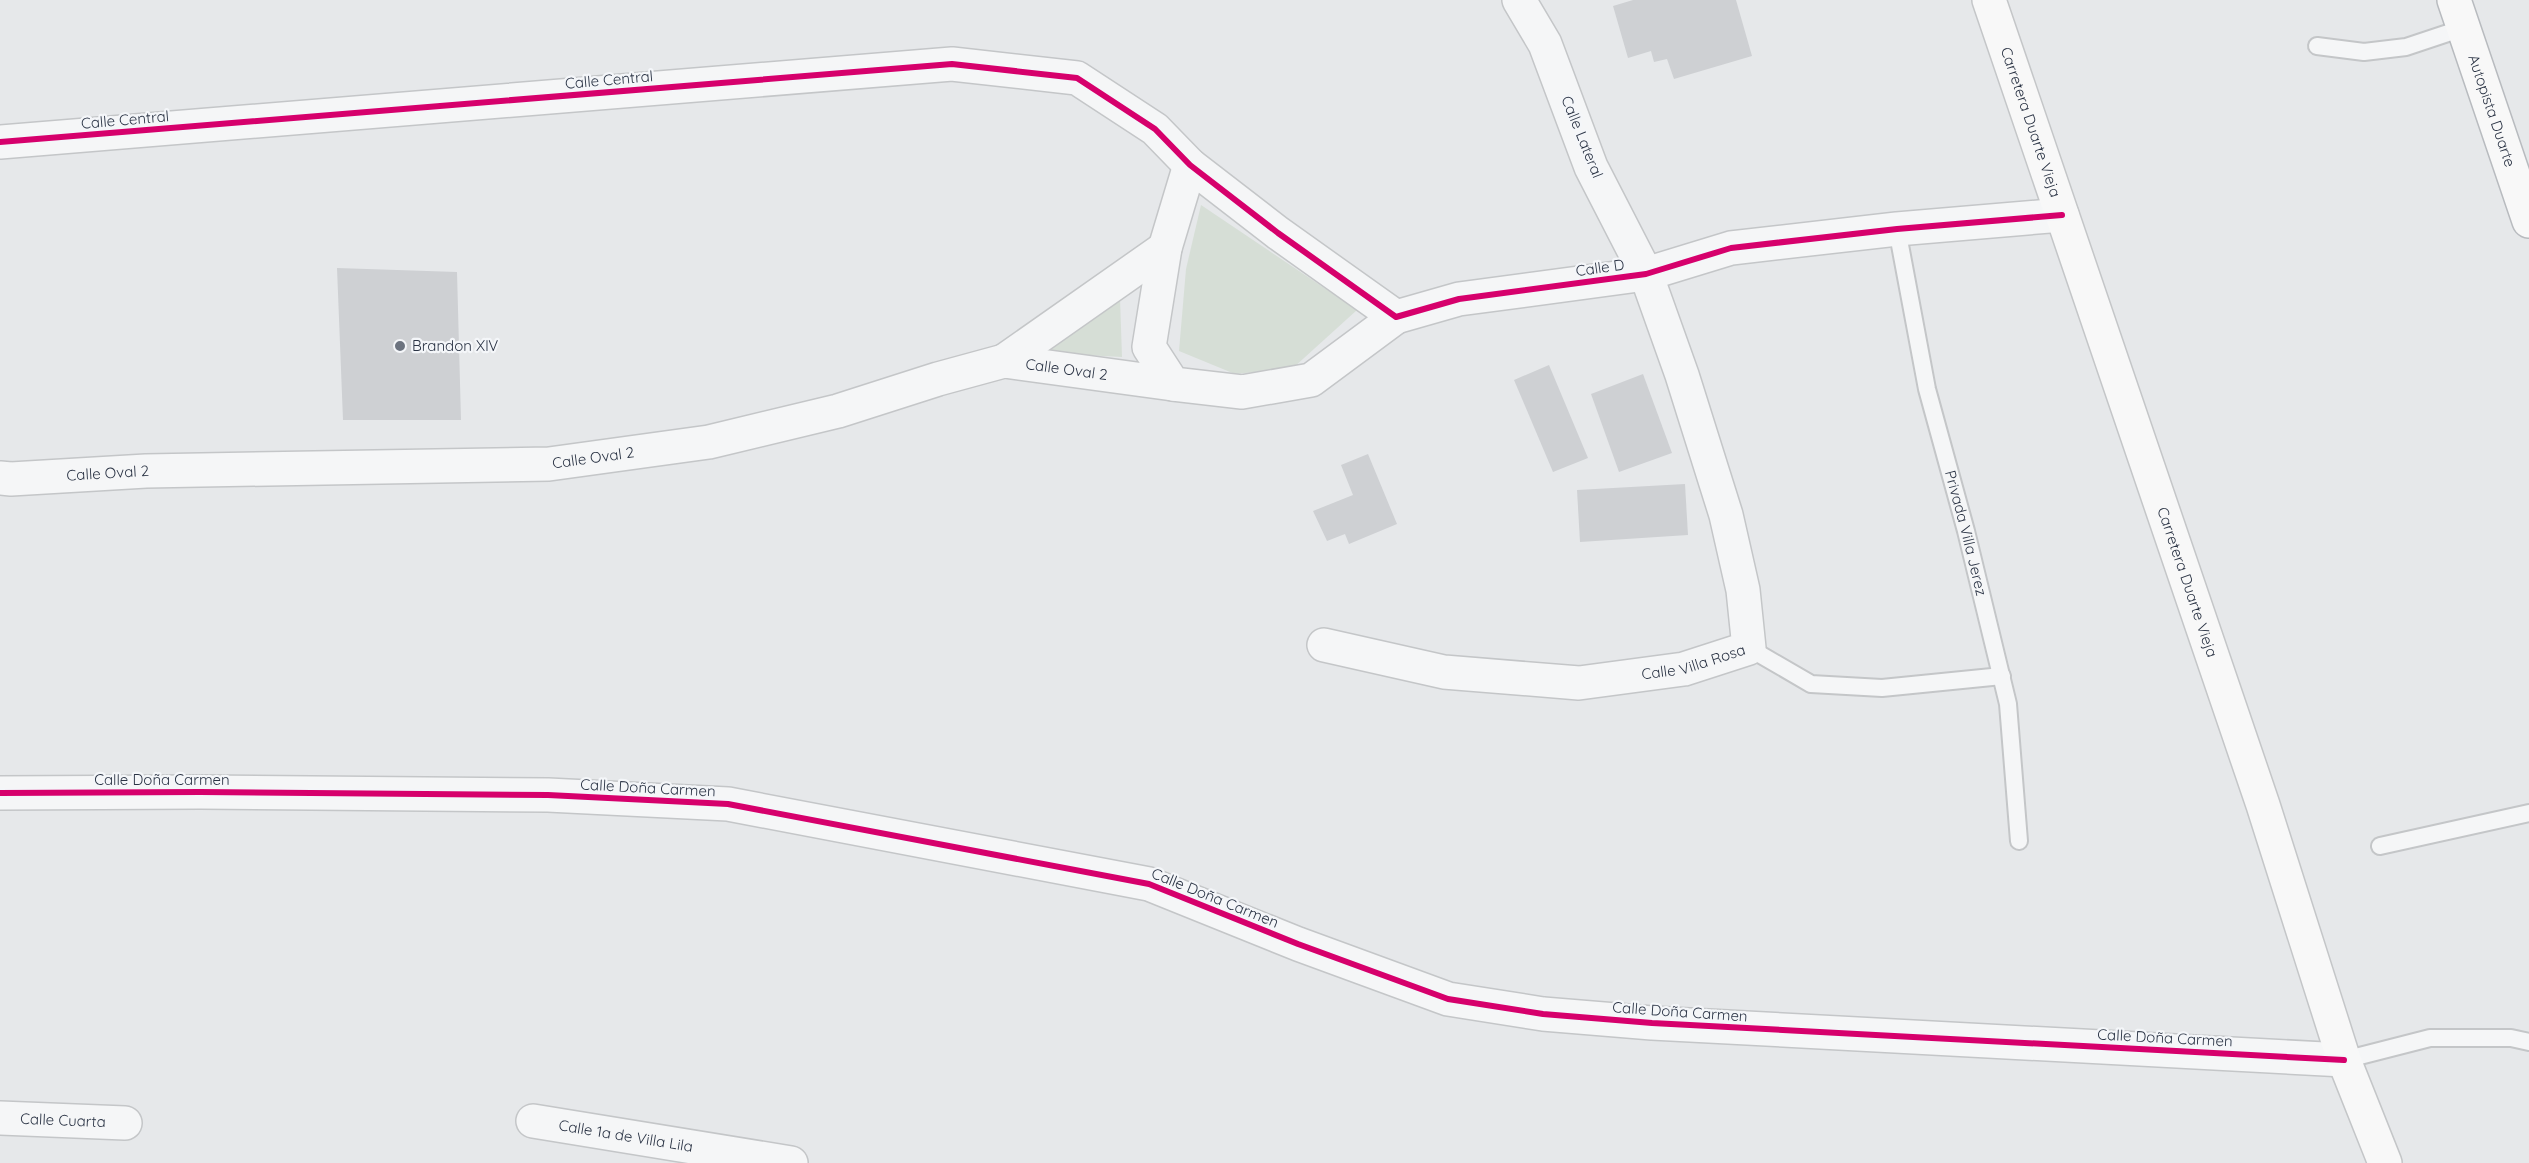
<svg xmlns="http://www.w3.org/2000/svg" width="2529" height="1163" viewBox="0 0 2529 1163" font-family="Quicksand,sans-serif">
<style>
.green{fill:#d6ded6}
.building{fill:#ced0d3}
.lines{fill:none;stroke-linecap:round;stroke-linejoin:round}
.lane-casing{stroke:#c4c6c8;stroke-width:20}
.street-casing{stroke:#c4c6c8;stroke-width:36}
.secondary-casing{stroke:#c4c6c8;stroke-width:36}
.highway-casing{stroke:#b8bbbf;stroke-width:36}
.lane{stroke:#f5f6f7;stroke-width:16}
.street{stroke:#f5f6f7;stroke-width:33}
.secondary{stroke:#f8f8f8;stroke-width:33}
.highway{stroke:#f8f8f8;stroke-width:33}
.cycleway-casing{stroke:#f4f6f9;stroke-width:10}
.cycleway{stroke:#d6006c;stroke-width:6}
.poi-dot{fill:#6c737f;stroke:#f4f6f9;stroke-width:2}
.labels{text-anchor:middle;stroke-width:4.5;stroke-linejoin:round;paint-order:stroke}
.street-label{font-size:15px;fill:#2b3445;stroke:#f4f6f9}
.poi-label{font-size:15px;fill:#2b3445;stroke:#f4f6f9;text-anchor:start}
</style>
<rect width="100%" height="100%" fill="#e6e8ea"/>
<g class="green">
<path d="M1201 205 1357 310 1293 368 1235 374 1179 351 1186 269Z"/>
<path d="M1120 298 1122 357 1029 352Z"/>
</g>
<g class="building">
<path d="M1633 0H1736L1752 56 1674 79 1667 59 1654 62 1651 51 1628 58 1613 6Z"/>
<path d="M337 268 457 272 461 420H343Z"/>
<path d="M1549 365 1588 458 1553 472 1514 380Z"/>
<path d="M1643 374 1672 453 1619 472 1591 394Z"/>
<path d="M1368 454 1397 524 1349 544 1345 534 1327 541 1313 511 1353 495 1341 465Z"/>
<path d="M1685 484 1688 535 1580 542 1577 490Z"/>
</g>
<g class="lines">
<defs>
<g id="lane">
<path d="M2317 46 2364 52 2406 47 2463 28"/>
<path id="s1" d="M1897 229 1927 389 1966 531 2008 704 2019 841"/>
<path d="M1749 648 1811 684 1882 688 2002 676"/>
<path d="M2380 846 2529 813"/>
<path d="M2344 1060 2430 1038H2511L2529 1042"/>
</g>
<g id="street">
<path d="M0 142 952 64 1077 78 1155 129 1190 165 1278 233 1396 317 1459 299 1646 274 1731 248 1897 229 2062 215"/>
<path d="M1190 165 1165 248 1149 347 1173 384 1242 392 1311 380 1396 317"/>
<path d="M1004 361 1165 248"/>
<path id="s2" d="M0 478 11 479 146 471 549 464 709 442 838 411 938 379 1004 361 1173 384"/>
<path id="s3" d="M1324 645 1444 672 1579 683 1684 669 1749 648 1743 590 1726 515 1682 375 1646 274 1591 167 1545 44 1519 0"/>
<path d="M0 793 200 792 548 795 728 804 1149 884 1298 944 1448 999 1543 1014 1652 1023 2344 1060"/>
<path id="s4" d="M0 1118 125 1123"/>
<path id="s5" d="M533 1121 791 1163"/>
</g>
<g id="secondary">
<path id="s6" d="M1989 0 2263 805 2344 1060 2385 1163"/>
</g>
<g id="highway">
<path id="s7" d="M2454 0 2529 221"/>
</g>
</defs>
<use href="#lane" class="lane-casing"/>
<use href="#street" class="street-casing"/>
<use href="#secondary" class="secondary-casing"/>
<use href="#highway" class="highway-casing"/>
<use href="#lane" class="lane"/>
<use href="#street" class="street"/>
<use href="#secondary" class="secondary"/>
<use href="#highway" class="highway"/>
<defs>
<g id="cycleway">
<path d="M0 142 952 64 1077 78 1155 129 1190 165 1278 233 1396 317 1459 299 1646 274 1731 248 1897 229 2062 215"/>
<path d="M0 793 200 792 548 795 728 804 1149 884 1298 944 1448 999 1543 1014 1652 1023 2344 1060"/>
</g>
</defs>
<use href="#cycleway" class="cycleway-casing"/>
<use href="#cycleway" class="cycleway"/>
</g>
<circle class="poi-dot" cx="400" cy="346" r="6"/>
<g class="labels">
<g class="street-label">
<text transform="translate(609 80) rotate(-5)" y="5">Calle Central</text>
<text dy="5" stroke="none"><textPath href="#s7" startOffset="117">Autopista Duarte</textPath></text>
<text transform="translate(125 120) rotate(-5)" y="5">Calle Central</text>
<text dy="5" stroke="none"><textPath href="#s6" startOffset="129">Carretera Duarte Vieja</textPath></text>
<text transform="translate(1582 137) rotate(68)" y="5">Calle Lateral</text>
<text transform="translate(1600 268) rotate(-8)" y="5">Calle D</text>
<text dy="5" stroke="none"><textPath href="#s2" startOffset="1080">Calle Oval 2</textPath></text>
<text dy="5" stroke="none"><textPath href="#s2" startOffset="594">Calle Oval 2</textPath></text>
<text dy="5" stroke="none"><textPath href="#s2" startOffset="108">Calle Oval 2</textPath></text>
<text dy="5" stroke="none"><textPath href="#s1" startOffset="312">Privada Villa Jerez</textPath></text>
<text dy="5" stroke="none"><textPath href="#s6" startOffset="615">Carretera Duarte Vieja</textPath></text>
<text dy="5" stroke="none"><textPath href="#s3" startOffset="375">Calle Villa Rosa</textPath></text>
<text x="162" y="785">Calle Doña Carmen</text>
<text transform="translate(648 788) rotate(3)" y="5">Calle Doña Carmen</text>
<text transform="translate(1215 898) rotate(22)" y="5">Calle Doña Carmen</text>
<text transform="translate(1680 1012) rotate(4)" y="5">Calle Doña Carmen</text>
<text transform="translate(2165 1038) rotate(3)" y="5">Calle Doña Carmen</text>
<text dy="5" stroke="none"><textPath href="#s4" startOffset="63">Calle Cuarta</textPath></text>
<text dy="5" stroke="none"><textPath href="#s5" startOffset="94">Calle 1a de Villa Lila</textPath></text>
</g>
<g class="poi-label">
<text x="412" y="351">Brandon XlV</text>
</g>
</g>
</svg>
